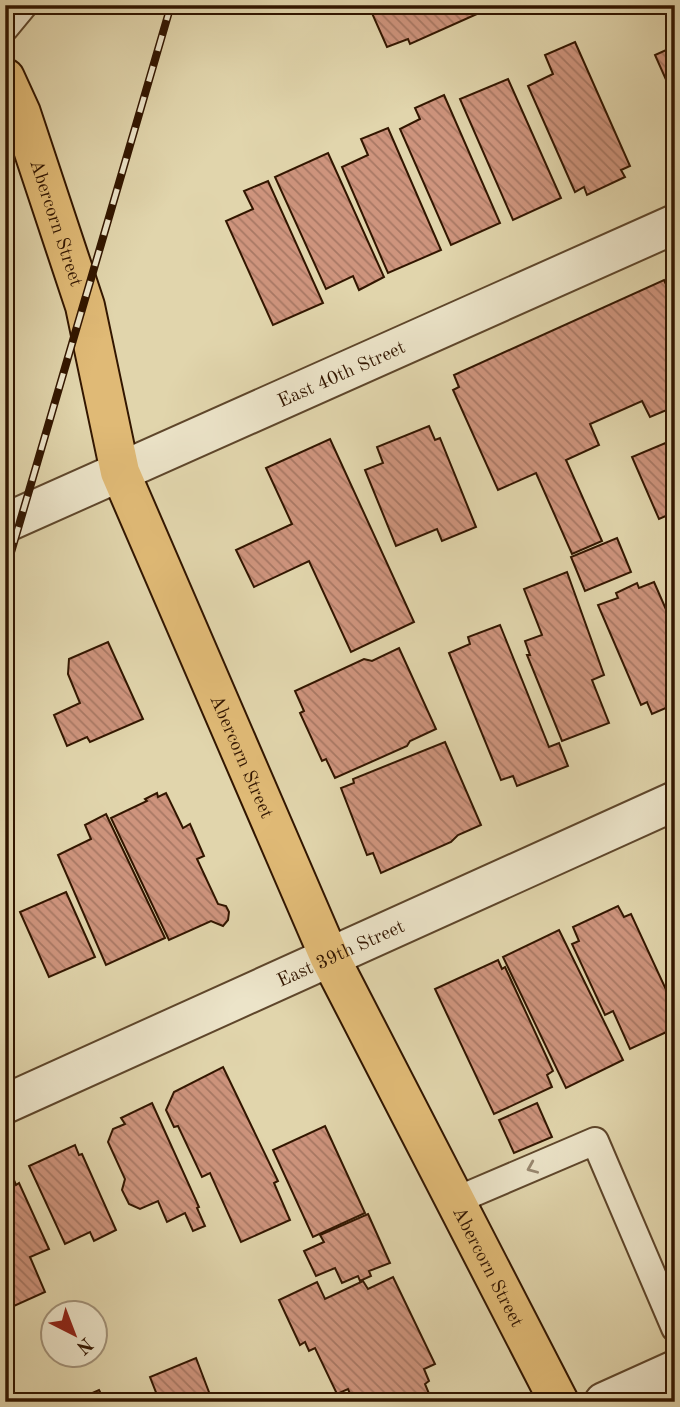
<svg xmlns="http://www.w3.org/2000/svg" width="680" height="1407" viewBox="0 0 680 1407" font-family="'Old Standard TT',serif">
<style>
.building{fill:url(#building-back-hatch);stroke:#321600;stroke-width:2}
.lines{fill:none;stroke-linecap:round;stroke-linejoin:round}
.service-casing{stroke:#5e462b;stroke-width:30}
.minor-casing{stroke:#5e462b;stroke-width:42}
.primary-casing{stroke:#321600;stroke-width:42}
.service{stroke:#ece4c9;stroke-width:26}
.minor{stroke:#ece4c9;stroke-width:38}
.primary{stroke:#e0ba76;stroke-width:38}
.rail-casing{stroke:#321600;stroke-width:8}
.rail{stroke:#ece4c9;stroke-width:5;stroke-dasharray:16;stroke-linecap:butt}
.oneway{stroke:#98876f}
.labels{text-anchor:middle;stroke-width:6;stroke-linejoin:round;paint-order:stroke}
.street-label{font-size:19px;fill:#321600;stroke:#ece4c9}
</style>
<defs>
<pattern id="building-back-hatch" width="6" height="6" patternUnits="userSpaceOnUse" patternTransform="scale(1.75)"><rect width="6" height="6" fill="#ce947d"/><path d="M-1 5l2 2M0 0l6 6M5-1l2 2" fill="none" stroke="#a87864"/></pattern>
</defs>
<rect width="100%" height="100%" fill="#e1d5ac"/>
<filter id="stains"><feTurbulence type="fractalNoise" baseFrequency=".00286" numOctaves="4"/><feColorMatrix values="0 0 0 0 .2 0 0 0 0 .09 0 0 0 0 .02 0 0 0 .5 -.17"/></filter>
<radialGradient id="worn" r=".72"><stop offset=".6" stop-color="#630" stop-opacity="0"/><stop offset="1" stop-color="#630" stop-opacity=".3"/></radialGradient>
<g class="building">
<path d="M382 5H497L410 44 408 39 387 47 371 11Z"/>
<path d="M575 42 630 166 621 170 625 177 587 195 584 187 575 192 528 86 553 74 545 55Z"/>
<path d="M675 46V89L671 91 655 55Z"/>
<path d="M508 79 561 198 513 220 460 99Z"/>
<path d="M444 95 500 223 451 245 400 129 420 119 415 108Z"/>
<path d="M388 128 441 250 388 273 342 167 368 155 361 139Z"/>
<path d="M328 153 384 277 359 290 353 276 326 289 275 177Z"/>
<path d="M268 181 323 303 273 325 226 221 253 209 244 191Z"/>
<path d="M664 280 675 304V387L667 390 674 407 650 417 642 401 590 424 599 445 566 460 602 541 572 554 536 473 498 490 453 390 459 387 454 375Z"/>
<path d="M429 426 435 440 440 438 476 527 442 541 437 529 396 546 365 470 383 463 377 447Z"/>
<path d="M330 439 414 622 351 652 309 561 254 587 236 550 292 524 266 468Z"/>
<path d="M675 439V512L659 519 632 457Z"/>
<path d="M617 538 631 572 585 591 571 557Z"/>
<path d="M567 572 604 675 592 680 609 723 562 741 527 655H530L525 641 542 635 524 589Z"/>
<path d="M654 582 675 630V704L652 714 647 702 641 705 598 605 618 598 616 593 637 583 639 588Z"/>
<path d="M500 625 549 747 559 743 568 766 517 786 513 776 501 780 449 653 470 644 468 637Z"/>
<path d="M108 642 143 719 90 742 87 737 67 746 54 715 80 703 68 674 69 659Z"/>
<path d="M399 648 436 729 410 741 407 746 335 778 326 759 322 761 300 713 304 711 295 691 364 659 372 661Z"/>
<path d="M445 742 481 825 458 835 451 842 381 873 373 853 367 855 341 788 354 783 353 779Z"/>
<path d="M157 793 158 797 166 793 183 828 190 824 204 856 197 859 218 904 226 906 229 912 228 920 223 926 211 921 169 940 111 818 147 801 145 799Z"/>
<path d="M106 814 165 938 106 965 58 855 91 839 85 825Z"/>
<path d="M66 892 95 957 49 977 20 912Z"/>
<path d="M618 906 624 917 631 914 675 1009V1028L630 1049 613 1011 605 1015 572 944 579 941 573 927Z"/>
<path d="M559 930 623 1060 566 1088 503 957Z"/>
<path d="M498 960 502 969 505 967 553 1071 547 1075 552 1087 494 1114 435 989Z"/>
<path d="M223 1067 278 1181 274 1183 290 1220 241 1242 210 1173 202 1177 178 1126 174 1127 166 1110 174 1092Z"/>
<path d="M152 1103 199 1207 197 1208 205 1226 193 1231 185 1213 167 1222 158 1201 140 1209 129 1204 122 1190 125 1179 108 1142 113 1129 125 1124 121 1118Z"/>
<path d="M537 1103 552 1137 514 1153 499 1120Z"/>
<path d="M325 1126 365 1213 313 1237 273 1150Z"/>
<path d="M75 1145 79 1155 82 1154 116 1230 94 1241 90 1232 65 1244 29 1166Z"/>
<path d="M11 1173 16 1185 19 1183 49 1249 30 1257 45 1292 14 1306 5 1286V1176Z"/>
<path d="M368 1214 390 1263 369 1271 371 1276 360 1281 358 1276 342 1283 335 1268 316 1276 304 1251 324 1242 320 1235Z"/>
<path d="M393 1277 435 1364 424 1369 429 1381 425 1384 430 1396 419 1402H381L380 1399 360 1402 352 1398 348 1389 337 1394 315 1348 309 1351 305 1342 300 1345 279 1300 317 1282 325 1299 363 1281 368 1289Z"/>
<path d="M196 1358 212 1400 218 1398 220 1402H139L157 1395 150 1377Z"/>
<path d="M99 1390 105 1402H72Z"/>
</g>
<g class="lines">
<defs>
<g id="service">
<path d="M5 28 24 5"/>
<path d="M457 1200 595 1141 675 1328"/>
</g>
<g id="minor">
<path id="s1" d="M5 523 675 224"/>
<path id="s2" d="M5 1104 675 801"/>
<path d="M604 1402 675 1370"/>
</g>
<g id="primary">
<path id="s3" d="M5 78 21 113 85 306 120 472 329 956 559 1402"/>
</g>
</defs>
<use href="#service" class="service-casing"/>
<use href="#minor" class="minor-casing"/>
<use href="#primary" class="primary-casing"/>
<use href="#service" class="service"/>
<use href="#minor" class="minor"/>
<use href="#primary" class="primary"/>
<defs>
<path id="rail" d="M5 573 171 5"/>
</defs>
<use href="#rail" class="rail-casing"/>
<use href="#rail" class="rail"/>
</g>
<defs><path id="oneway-chevron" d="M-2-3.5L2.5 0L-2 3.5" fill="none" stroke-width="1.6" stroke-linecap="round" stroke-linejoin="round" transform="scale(1.75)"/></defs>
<use class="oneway" href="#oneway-chevron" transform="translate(532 1168) rotate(157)"/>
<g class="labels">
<g class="street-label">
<text dy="7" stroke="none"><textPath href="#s3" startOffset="154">Abercorn Street</textPath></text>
<text dy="7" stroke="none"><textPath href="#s1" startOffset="368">East 40th Street</textPath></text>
<text dy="7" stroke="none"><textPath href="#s3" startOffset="721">Abercorn Street</textPath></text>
<text dy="7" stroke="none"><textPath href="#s2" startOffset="368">East 39th Street</textPath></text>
<text dy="7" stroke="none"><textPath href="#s3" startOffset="1288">Abercorn Street</textPath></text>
</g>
</g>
<rect width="680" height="1407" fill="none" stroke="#e1d5ac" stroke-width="28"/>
<rect x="7" y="7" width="666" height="1393" fill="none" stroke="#321600" stroke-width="3.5"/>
<rect x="14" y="14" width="652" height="1379" fill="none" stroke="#321600" stroke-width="2"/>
<g transform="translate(74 1334) rotate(138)"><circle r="33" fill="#ece4c9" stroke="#a29279" stroke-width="2"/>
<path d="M0-5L12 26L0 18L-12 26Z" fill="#8f2418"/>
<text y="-10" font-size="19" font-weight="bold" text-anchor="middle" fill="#321600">N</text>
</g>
<rect width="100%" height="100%" filter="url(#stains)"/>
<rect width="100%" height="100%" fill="url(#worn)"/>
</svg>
